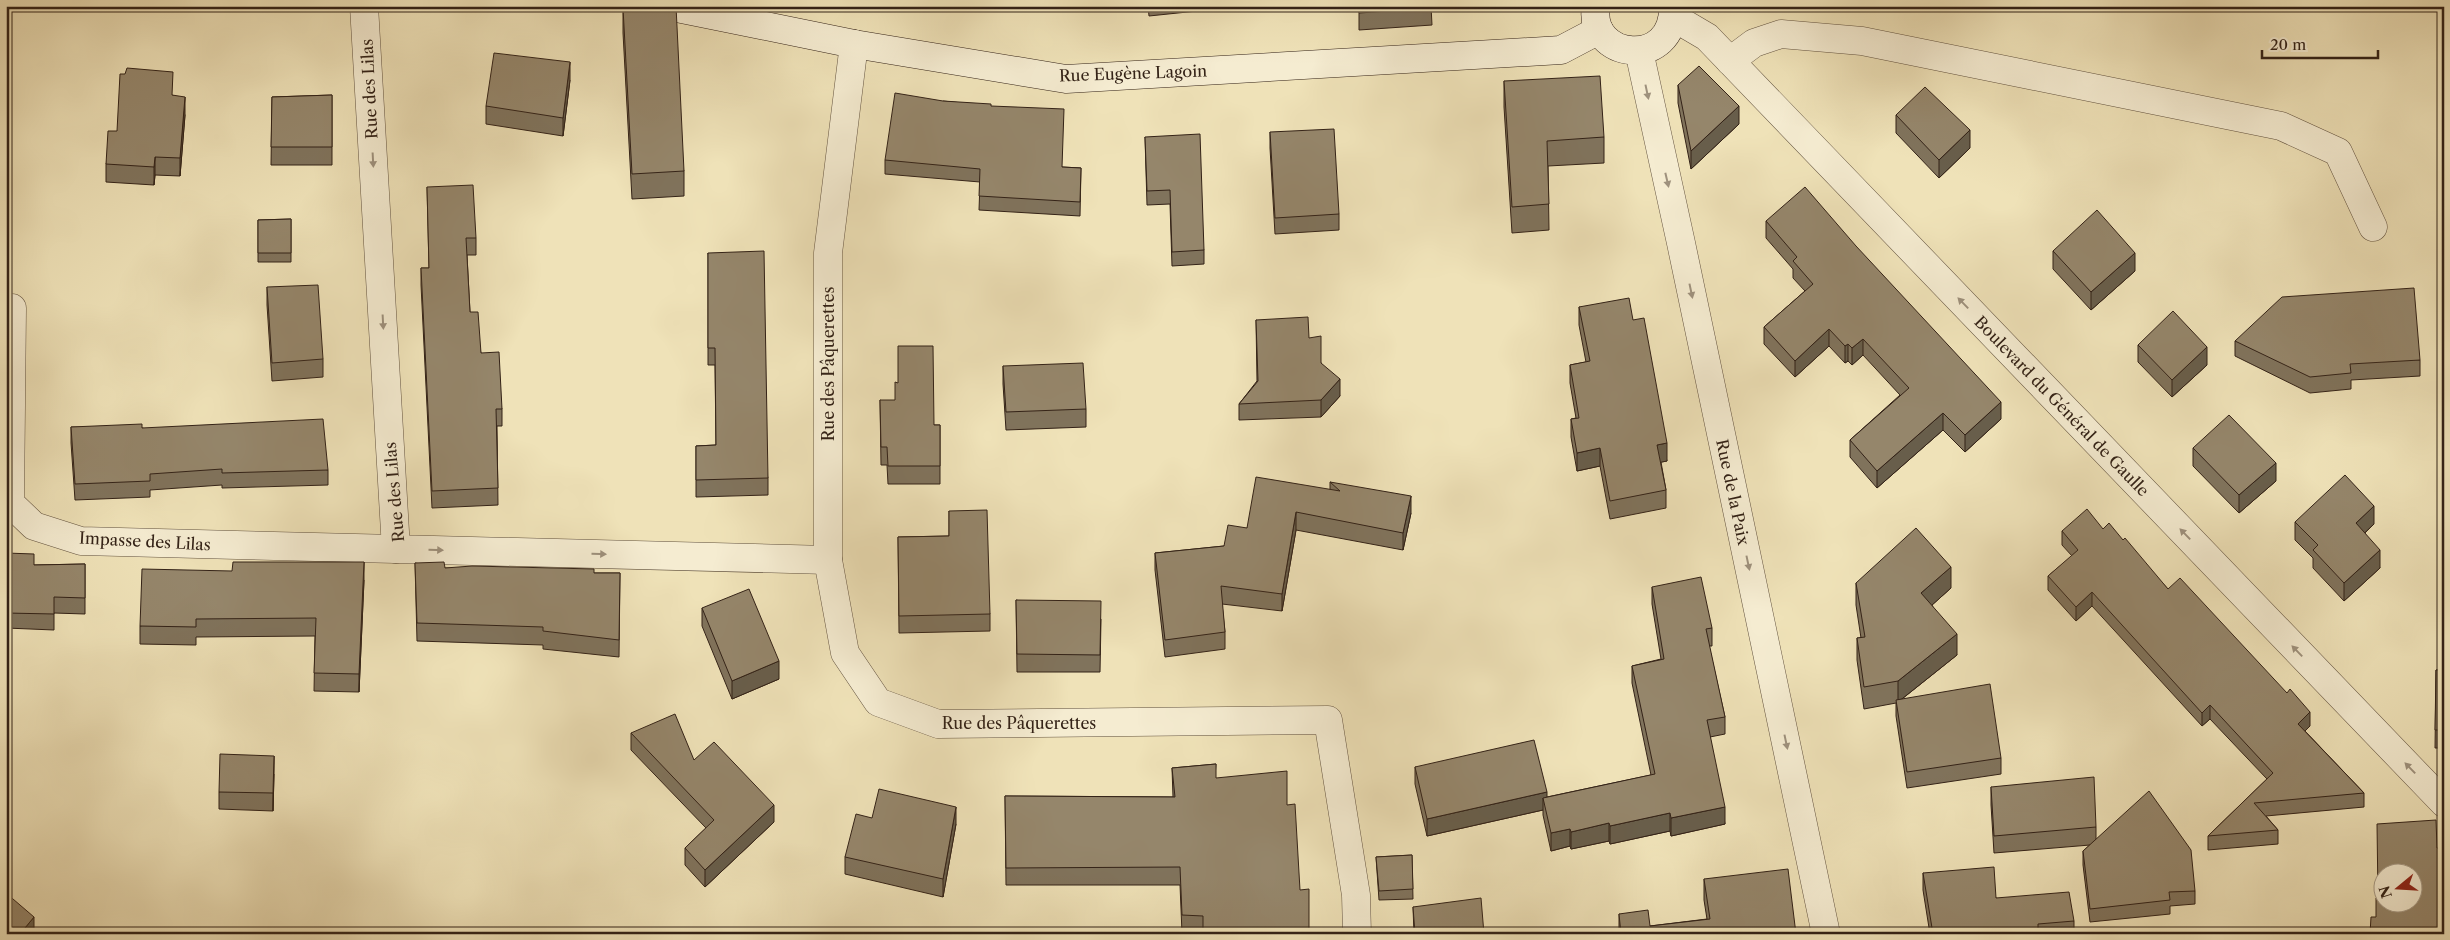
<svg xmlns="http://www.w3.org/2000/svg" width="2450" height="940" viewBox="0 0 2450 940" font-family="'Libre Caslon Text',serif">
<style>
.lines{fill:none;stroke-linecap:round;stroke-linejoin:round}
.street-casing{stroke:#62523f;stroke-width:29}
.secondary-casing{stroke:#332217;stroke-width:29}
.street{stroke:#f5ecd1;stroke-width:28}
.secondary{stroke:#f5ecd1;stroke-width:28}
.wall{fill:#80735c;stroke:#332217}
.shaded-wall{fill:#685e4b;stroke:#332217}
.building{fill:#95866b;stroke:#332217;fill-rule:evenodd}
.oneway{fill:#9e917d}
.labels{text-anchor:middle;stroke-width:4.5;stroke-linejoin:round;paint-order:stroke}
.street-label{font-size:16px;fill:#332217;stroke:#f5ecd1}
</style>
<rect width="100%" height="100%" fill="#efe2b8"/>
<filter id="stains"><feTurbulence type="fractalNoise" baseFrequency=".004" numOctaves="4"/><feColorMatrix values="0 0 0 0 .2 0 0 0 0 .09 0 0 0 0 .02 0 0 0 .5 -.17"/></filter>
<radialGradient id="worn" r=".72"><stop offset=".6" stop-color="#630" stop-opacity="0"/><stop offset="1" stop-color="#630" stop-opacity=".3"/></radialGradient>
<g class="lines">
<defs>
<g id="street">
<path d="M364 6 396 549 828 560"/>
<path d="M1673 17 1707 37 2444 803"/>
<path d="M854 44 828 253V560L845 653 878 702 938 724 1328 720 1356 895 1357 934"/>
<path d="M1639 51 1681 243 1826 934"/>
<path d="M1730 61 1754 43 1781 34 1862 41 2281 126 2338 152 2373 227"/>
<path d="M12 308 10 503 34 526 81 541 396 549"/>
</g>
<g id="secondary">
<path d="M667 6 854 44 1066 79 1561 50 1599 30"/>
<path d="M1596 6C1587 60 1675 70 1673 6"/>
</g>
</defs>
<use href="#street" class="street-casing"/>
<use href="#secondary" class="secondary-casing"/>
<use href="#street" class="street"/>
<use href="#secondary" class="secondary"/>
</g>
<g class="wall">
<path d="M1148 6H1245L1149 16Z"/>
<path d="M1264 6H1298V8L1264 10Z"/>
<path d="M1359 6H1431L1432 25 1359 30Z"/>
<path d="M623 8 684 171V196L632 199 623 33Z"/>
<path d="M570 80 563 136 486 124V106Z"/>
<path d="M1504 81 1604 137V163L1548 166 1549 230 1512 233 1504 107Z"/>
<path d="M1678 85 1739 124 1691 169 1678 103Z"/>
<path d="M173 95 185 115 180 176 155 175 154 185 106 182V164L117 131Z"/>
<path d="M332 95V165H271L272 97Z"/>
<path d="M943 101 991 106 1062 167 1081 168 1080 216 979 210 980 182 885 174V160Z"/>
<path d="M1896 115 1970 148 1939 178 1896 133Z"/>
<path d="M1270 132 1339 214V230L1275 234 1270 148Z"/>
<path d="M1145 137 1204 250V264L1172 266 1170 204 1147 205Z"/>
<path d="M427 187 476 238V255H467L470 312 481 353 502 409V426H497L498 505 432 508 421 285V268H429Z"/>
<path d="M291 219V262H258V220Z"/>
<path d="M1766 221 2001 419 1965 452 1943 430 1877 488 1850 457V440L1900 395 1863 355 1852 365 1848 361 1845 363 1829 346 1795 377 1764 344V327L1805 291 1793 278V269L1766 238Z"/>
<path d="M2053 251 2135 271 2091 310 2053 269Z"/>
<path d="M708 253 768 478V495L696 497V446L716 445 715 365H708Z"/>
<path d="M267 287 323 359V377L272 381 267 305Z"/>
<path d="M1579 307 1633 320 1667 461 1661 462 1666 490V508L1610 519 1600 466 1577 471 1571 437V419L1576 418 1570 383V365L1586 362 1579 325Z"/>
<path d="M1256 320 1309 338 1321 363 1340 396 1321 417 1239 420V404L1257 381Z"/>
<path d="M2235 341 2420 360V376L2351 380V389L2310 393 2235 356Z"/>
<path d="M2138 345 2207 365 2172 397 2138 362Z"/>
<path d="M1003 366 1086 409V427L1006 430 1003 384Z"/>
<path d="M880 400 934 425H940V484H888L887 465H881Z"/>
<path d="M71 427 142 428 328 470V485L222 488V485L150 490V497L75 500 71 443Z"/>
<path d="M2193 448 2276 481 2239 513 2193 466Z"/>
<path d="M1330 482 1411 513 1403 550 1296 530 1282 611 1222 604 1225 632V649L1165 657 1155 570V553L1224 546 1247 528 1330 490Z"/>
<path d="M949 511 990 614V631L899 633 898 537 949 536Z"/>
<path d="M2295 522 2374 524 2365 533 2380 568 2344 601 2313 568V558L2295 540Z"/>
<path d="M2103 529 2123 540 2168 589 2310 726 2305 731 2364 793V807L2266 816 2278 830V844L2208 850V836L2267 779 2210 719 2202 726 2092 606 2076 621 2048 590V576L2072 556 2062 545V531Z"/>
<path d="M6 553 34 565 85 564V614L54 613V630L6 628Z"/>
<path d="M415 563 445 568 594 573H620L619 657 543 649V645L417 641Z"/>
<path d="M364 580 359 692 314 691 315 636 196 637V645L140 644V626Z"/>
<path d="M1856 583 1951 588 1932 605 1957 655 1902 699 2001 758V774L1907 788 1896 716V703L1864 709 1857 660V638H1861L1856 605Z"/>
<path d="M1652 587 1712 628V646H1709L1725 717V734L1710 737 1725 824 1671 836 1670 831 1610 844 1609 841 1571 849 1570 846 1551 851 1543 815V810L1427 836 1415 784V767L1547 797 1651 775 1632 683V666L1661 659 1652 604Z"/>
<path d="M1016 600 1101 619 1100 672H1017Z"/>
<path d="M702 608 779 679 732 699 702 626Z"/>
<path d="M2436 670H2444V748H2435Z"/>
<path d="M631 733 694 760 774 822 705 887 685 865V848L706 828 631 750Z"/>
<path d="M1216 764 1203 933H1182L1180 885H1006L1005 796 1173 797 1172 768Z"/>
<path d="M274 774 273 811 219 809V792Z"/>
<path d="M1991 787 2096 827V840L2195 891V904L2170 906V914L2090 922 2083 865V851L2090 845 1994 853 1991 805Z"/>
<path d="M872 818 956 824 943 897 845 874V857Z"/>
<path d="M1412 855 1413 899 1379 900 1376 857Z"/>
<path d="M1923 873 1996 898 2074 921V934H1930L1923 890Z"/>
<path d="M1704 879 1796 934H1619V914L1650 926 1707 919 1704 900Z"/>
<path d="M1413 907 1484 934H1414Z"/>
</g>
<g class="shaded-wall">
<path d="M570 62V80L563 136V118Z"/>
<path d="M185 97V115L180 176V158Z"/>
<path d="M1739 106V124L1691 169V151Z"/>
<path d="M1970 130V148L1939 178V160Z"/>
<path d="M155 157V175L154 185V167Z"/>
<path d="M2135 253V271L2091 310V292Z"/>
<path d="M1829 329V346L1795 377V361Z"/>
<path d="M1863 339V355L1852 365V348Z"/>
<path d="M1848 344V361L1845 363V346Z"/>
<path d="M2207 347V365L2172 397V380Z"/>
<path d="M1340 379V396L1321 417V400Z"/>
<path d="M2001 402V419L1965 452V435Z"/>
<path d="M1943 413V430L1877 488V471Z"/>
<path d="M1667 443V461L1657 463V445Z"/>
<path d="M1600 448V466L1577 471V453Z"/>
<path d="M2276 463V481L2239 513V495Z"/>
<path d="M1411 496V513L1403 550V533Z"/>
<path d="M2374 506V524L2356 541V523Z"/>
<path d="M1296 512V530L1282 611V594Z"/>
<path d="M2380 550V568L2344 601V583Z"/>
<path d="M364 562V580L359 692V674Z"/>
<path d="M1951 567V588L1921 615V593Z"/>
<path d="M2092 592V606L2076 621V607Z"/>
<path d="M1957 634V655L1898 702V681Z"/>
<path d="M779 661V679L732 699V681Z"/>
<path d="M2210 705V719L2202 726V713Z"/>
<path d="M2310 712V726L2298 738V724Z"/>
<path d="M274 756V774L273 811V793Z"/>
<path d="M1547 792V809L1543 798V810L1427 836V819Z"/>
<path d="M774 805V822L705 887V870Z"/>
<path d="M956 807V824L943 897V879Z"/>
<path d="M1725 807V824L1671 836V818Z"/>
<path d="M1670 813V831L1610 844V826Z"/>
<path d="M1609 823V841L1571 849V832Z"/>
<path d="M1570 829V846L1551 851V833Z"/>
<path d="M34 917V934H20Z"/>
</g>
<g class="building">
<path d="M652 6H676L684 171 632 174 623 8Z"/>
<path d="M1359 6H1431L1432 8 1359 13Z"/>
<path d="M494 53 570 62 563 118 486 106Z"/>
<path d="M1699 66 1739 106 1691 151 1678 85Z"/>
<path d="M127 68 173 72 172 95 185 97 180 158 155 157 154 167 106 164 108 131H117L120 74H125Z"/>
<path d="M1600 76 1604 137 1547 141 1549 204 1512 207 1504 81Z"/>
<path d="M1925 87 1970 130 1939 160 1896 115Z"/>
<path d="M895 93 943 101 991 104V106L1064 109 1062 167 1081 168 1080 202 979 196 980 169 885 160Z"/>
<path d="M332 95V147H271L272 97Z"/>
<path d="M1334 129 1339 214 1275 218 1270 132Z"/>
<path d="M1200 134 1204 250 1172 252 1170 190 1147 191 1145 137Z"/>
<path d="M473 185 476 238H466L470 312H478L481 353 499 352 502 409H496L498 488 432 491 421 268H429L427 187Z"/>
<path d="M1805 187 1856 246 2001 402 1965 435 1943 413 1877 471 1850 440 1909 388 1863 339 1852 348 1848 344 1845 346 1829 329 1795 361 1764 327 1813 284 1793 261 1797 257 1766 221Z"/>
<path d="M2097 210 2135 253 2091 292 2053 251Z"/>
<path d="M291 219V253H258V220Z"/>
<path d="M764 251 768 478 696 480V446L716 445 715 348H708V253Z"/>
<path d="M318 285 323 359 272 363 267 287Z"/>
<path d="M2414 288 2420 360 2350 364 2351 373 2310 377 2235 341 2282 297Z"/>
<path d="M1629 298 1633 320 1644 318 1667 443 1657 445 1666 490 1610 501 1600 448 1577 453 1571 419 1579 418 1570 365 1590 361 1579 307Z"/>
<path d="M2173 311 2207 347 2172 380 2138 345Z"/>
<path d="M1308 317 1309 338 1321 336V363L1340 379 1321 400 1239 404 1258 381 1256 320Z"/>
<path d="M898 346H933L934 425H940V466H888L887 447H881L880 400H895V382L898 383Z"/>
<path d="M1083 363 1086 409 1006 412 1003 366Z"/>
<path d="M2229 415 2276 463 2239 495 2193 448Z"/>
<path d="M323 419 328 470 222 473V469L150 474V481L75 484 71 427 142 424V428Z"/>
<path d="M2345 475 2374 506 2356 523 2380 550 2344 583 2313 550 2318 545 2295 522Z"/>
<path d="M1256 477 1340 491 1330 482 1411 496 1403 533 1296 512 1282 594 1221 586 1225 632 1165 640 1155 553 1224 546 1228 525 1247 528Z"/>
<path d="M2087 509 2103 529 2109 523 2123 540 2125 538 2168 589 2180 578 2287 693 2290 689 2310 712 2298 724 2364 793 2254 803 2278 830 2208 836 2273 773 2210 705 2202 713 2092 592 2076 607 2048 576 2078 550 2062 531Z"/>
<path d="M987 510 990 614 899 616 898 537 949 536V511Z"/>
<path d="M1916 528 1951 567 1921 593 1957 634 1898 681 1864 687 1857 638 1865 637 1856 583Z"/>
<path d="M6 553 34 554V565L85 564V598L54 597V614L6 613Z"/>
<path d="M233 562H364L359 674 314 673 316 618 196 619V627L140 626 142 569 232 571Z"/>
<path d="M444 562 445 568 472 566 594 569V573H620L619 640 543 631V627L417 623 415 563Z"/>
<path d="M1701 577 1712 628 1706 629 1725 717 1707 720 1725 807 1671 818 1670 813 1610 826 1609 823 1571 832 1570 829 1551 833 1543 798 1655 774 1632 666 1664 659 1652 587Z"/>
<path d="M749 589 779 661 732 681 702 608Z"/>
<path d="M1016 600 1101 601 1100 655 1017 654Z"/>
<path d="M2436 670H2444V730H2435Z"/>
<path d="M1990 684 2001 758 1907 772 1896 700Z"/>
<path d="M675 714 694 760 714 742 774 805 705 870 685 848 714 820 631 733Z"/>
<path d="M1534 740 1547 792 1427 819 1415 767Z"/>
<path d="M220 754 274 756 273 793 219 792Z"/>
<path d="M1216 764V778L1287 771V805L1295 804 1300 890 1309 889V934H1203V916L1182 915 1180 867 1006 868 1005 796 1175 797 1172 768Z"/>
<path d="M2094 777 2096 827 1994 836 1991 787Z"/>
<path d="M879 789 956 807 943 879 845 857 856 814 872 818Z"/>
<path d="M2149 791 2191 850 2195 891 2169 892 2170 900 2090 909 2083 851Z"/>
<path d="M2436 820 2437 848H2444V934H2370L2371 917H2376V898H2378L2377 824ZM2382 872H2412V902H2382Z"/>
<path d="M1412 855 1413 889 1379 891 1376 857Z"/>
<path d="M1994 867 1996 898 2069 892 2074 921 2038 924V934H1933L1923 873Z"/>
<path d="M1788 869 1796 934H1621L1619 914 1648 910 1650 926 1710 919 1704 879Z"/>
<path d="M6 893 34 917 20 934H6Z"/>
<path d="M1481 898 1484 934H1415L1413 907Z"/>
</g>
<defs><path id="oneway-solid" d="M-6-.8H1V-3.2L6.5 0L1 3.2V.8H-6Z" transform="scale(1.25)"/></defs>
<g class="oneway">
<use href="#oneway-solid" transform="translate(1647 92) rotate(78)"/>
<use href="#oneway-solid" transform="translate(373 160) rotate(87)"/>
<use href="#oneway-solid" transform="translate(1667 180) rotate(77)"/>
<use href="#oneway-solid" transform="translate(1691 291) rotate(78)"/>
<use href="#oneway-solid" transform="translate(1963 303) rotate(-134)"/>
<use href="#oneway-solid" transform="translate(383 322) rotate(87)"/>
<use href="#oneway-solid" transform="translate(2185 534) rotate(-134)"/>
<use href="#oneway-solid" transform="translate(436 550) rotate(2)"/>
<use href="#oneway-solid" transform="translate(599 554) rotate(2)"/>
<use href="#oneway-solid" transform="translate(1748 563) rotate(78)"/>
<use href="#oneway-solid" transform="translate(2297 651) rotate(-134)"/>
<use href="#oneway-solid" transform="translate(1786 742) rotate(78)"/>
<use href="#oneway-solid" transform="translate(2410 768) rotate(-134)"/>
</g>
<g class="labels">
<g class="street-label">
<text transform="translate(1133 73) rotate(-2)" y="6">Rue Eugène Lagoin</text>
<text transform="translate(369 89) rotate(-93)" y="6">Rue des Lilas</text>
<text transform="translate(828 364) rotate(-90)" y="6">Rue des Pâquerettes</text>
<text transform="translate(2062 406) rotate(46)" y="6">Boulevard du Général de Gaulle</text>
<text transform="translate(394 492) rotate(-95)" y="6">Rue des Lilas</text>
<text transform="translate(1733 492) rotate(78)" y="6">Rue de la Paix</text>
<text transform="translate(145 541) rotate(3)" y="6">Impasse des Lilas</text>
<text x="1019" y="729">Rue des Pâquerettes</text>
</g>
</g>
<rect width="2450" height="940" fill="none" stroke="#efe2b8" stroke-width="25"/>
<rect x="8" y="8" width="2435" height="925" fill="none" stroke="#332217" stroke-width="2.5"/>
<rect x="12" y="12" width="2425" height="915" fill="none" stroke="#332217"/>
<g transform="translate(2398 888) rotate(252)"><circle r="24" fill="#f5ecd1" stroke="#a79b87"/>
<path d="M0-4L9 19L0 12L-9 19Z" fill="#8f2418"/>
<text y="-8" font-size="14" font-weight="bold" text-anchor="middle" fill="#332217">N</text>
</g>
<path d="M2262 50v8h116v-8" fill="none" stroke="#332217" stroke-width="2.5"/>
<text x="2270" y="50" font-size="15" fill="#332217" stroke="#f5ecd1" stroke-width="4" paint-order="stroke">20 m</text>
<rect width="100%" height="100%" filter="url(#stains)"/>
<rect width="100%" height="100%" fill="url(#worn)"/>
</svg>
